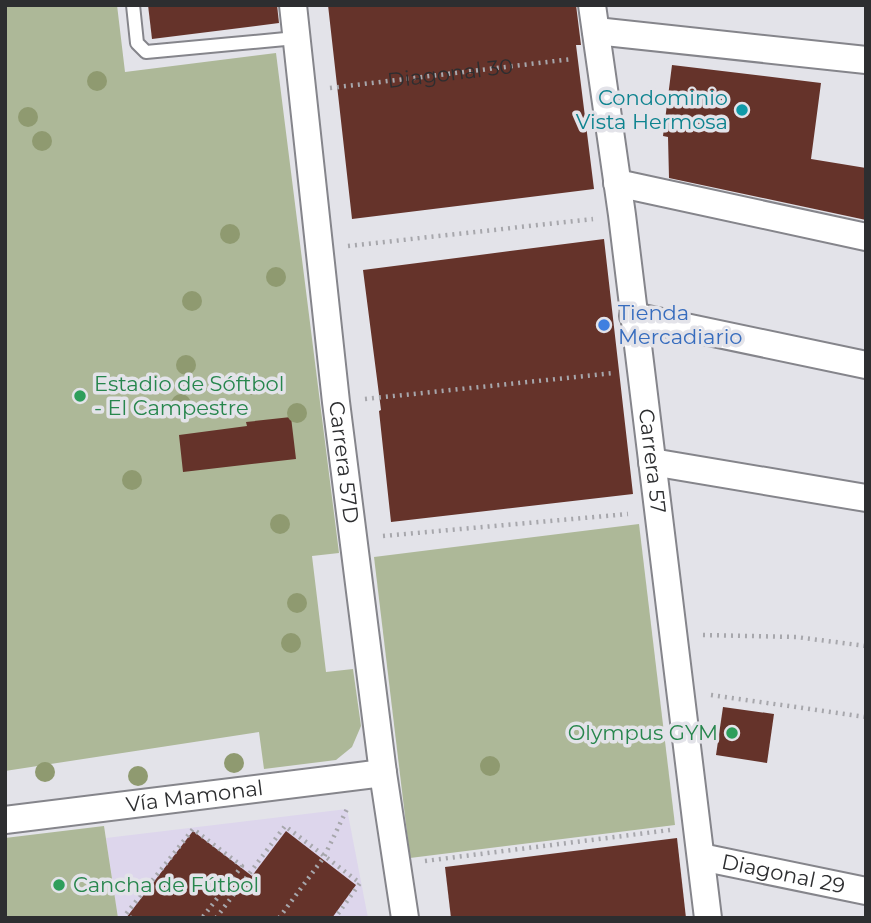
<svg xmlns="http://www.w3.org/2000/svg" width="871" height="923" viewBox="0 0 871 923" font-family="Montserrat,sans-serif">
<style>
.education{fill:#ddd6ec}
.green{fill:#adb898}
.building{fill:#65332a}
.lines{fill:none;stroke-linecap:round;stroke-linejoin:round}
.lane-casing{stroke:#85858b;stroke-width:16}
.street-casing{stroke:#85858b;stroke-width:30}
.path{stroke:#a7a7ac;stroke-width:4.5;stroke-dasharray:2 5;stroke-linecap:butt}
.lane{stroke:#fff;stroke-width:12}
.street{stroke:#fff;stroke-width:26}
.tree{fill:#8f9a70}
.culture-dot{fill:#0f9aa8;stroke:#e3e3e9;stroke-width:2.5}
.shop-dot{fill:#3f7fe0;stroke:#e3e3e9;stroke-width:2.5}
.leisure-dot{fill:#2e9e5b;stroke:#e3e3e9;stroke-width:2.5}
.labels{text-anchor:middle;stroke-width:7;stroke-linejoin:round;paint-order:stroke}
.street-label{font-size:21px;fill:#2d2e30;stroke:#e3e3e9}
.culture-label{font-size:21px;fill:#0d838f;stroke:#e3e3e9;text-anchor:end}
.shop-label{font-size:21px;fill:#366cbe;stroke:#e3e3e9;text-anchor:start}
.leisure-label{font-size:21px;fill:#27864d;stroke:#e3e3e9;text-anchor:start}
</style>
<rect width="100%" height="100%" fill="#e3e3e9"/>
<path class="education" d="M347 809 368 918H118L106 838Z"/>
<g class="green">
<path d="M5 5H117L125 72 276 53 339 553 312 556 326 672 353 669 361 726 352 747 336 760 264 769 259 732 5 771Z"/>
<path d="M639 524 675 825 410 858 374 557Z"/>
<path d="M104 826 118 918H5V838Z"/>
</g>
<g class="building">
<path d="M148 5H277L279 23 152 39Z"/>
<path d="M328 5H576L581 45H576L594 189 352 219Z"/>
<path d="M672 65 821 83 811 159 866 168V220L669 178 668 137 663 136Z"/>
<path d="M604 239 633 494 391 522 379 411 381 410 363 270Z"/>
<path d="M291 417 296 459 183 472 179 435 247 426 246 422Z"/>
<path d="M723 707 774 714 767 763 716 755Z"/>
<path d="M193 831 252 876 286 831 356 885 332 918H126Z"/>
<path d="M677 838 686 918H451L445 867Z"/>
</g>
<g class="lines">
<defs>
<path id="lane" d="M133 5 137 43 146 52 296 38"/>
<g id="street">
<path id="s2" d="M293 5 336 402 383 773 405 918"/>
<path id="s3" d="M592 5 622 215 708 918"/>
<path d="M596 31 866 60"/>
<path d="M617 183 866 237"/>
<path d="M633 316 866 365"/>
<path d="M652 462 866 498"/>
<path id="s4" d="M5 820 383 773"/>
<path id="s5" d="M701 857 866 891"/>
</g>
</defs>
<use href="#lane" class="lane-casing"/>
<use href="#street" class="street-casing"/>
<g class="path">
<path id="s1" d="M330 88 572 59"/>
<path d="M348 246 593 219"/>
<path d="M365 399 614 373"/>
<path d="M383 536 628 514"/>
<path d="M703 635 796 637 866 646"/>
<path d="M711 695 866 717"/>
<path d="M425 861 670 830"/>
<path d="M131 918 126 914 193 829 242 866 202 918"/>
<path d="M216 918 285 826 360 883 335 918"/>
<path d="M279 918 324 857 347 809"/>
</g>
<use href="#lane" class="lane"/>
<use href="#street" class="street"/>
</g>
<g class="tree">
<circle cx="97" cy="81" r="10"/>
<circle cx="28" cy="117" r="10"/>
<circle cx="42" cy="141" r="10"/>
<circle cx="230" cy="234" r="10"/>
<circle cx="276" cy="277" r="10"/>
<circle cx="192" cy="301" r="10"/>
<circle cx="186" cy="365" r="10"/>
<circle cx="251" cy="385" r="10"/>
<circle cx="181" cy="404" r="10"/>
<circle cx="297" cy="413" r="10"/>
<circle cx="132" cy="480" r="10"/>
<circle cx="280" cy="524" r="10"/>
<circle cx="297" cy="603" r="10"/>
<circle cx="291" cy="643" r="10"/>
<circle cx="234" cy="763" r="10"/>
<circle cx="490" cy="766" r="10"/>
<circle cx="45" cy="772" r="10"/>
<circle cx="138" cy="776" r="10"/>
</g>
<circle class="culture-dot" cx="742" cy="110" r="7"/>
<circle class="shop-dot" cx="604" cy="325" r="7"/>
<g class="leisure-dot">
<circle cx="80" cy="396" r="7"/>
<circle cx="732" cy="733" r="7"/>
<circle cx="59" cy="885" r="7"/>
</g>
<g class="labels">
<g class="street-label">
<text dy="7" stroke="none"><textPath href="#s1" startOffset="121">Diagonal 30</textPath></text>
<text dy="7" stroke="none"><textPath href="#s3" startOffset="460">Carrera 57</textPath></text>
<text dy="7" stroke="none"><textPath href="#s2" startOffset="460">Carrera 57D</textPath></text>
<text dy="7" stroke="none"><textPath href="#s4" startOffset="191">Vía Mamonal</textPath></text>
<text dy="7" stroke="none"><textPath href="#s5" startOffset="84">Diagonal 29</textPath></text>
</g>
<g class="culture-label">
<text x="728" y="105">Condominio<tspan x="728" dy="24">Vista Hermosa</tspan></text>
</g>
<g class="shop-label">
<text x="618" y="320">Tienda<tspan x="618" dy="24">Mercadiario</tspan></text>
</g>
<g class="leisure-label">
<text x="94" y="391">Estadio de Sóftbol<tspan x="94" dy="24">- El Campestre</tspan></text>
<text x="718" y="740" text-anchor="end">Olympus GYM</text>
<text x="73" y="892">Cancha de Fútbol</text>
</g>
</g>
<rect width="871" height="923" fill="none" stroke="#2d2e30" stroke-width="14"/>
</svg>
